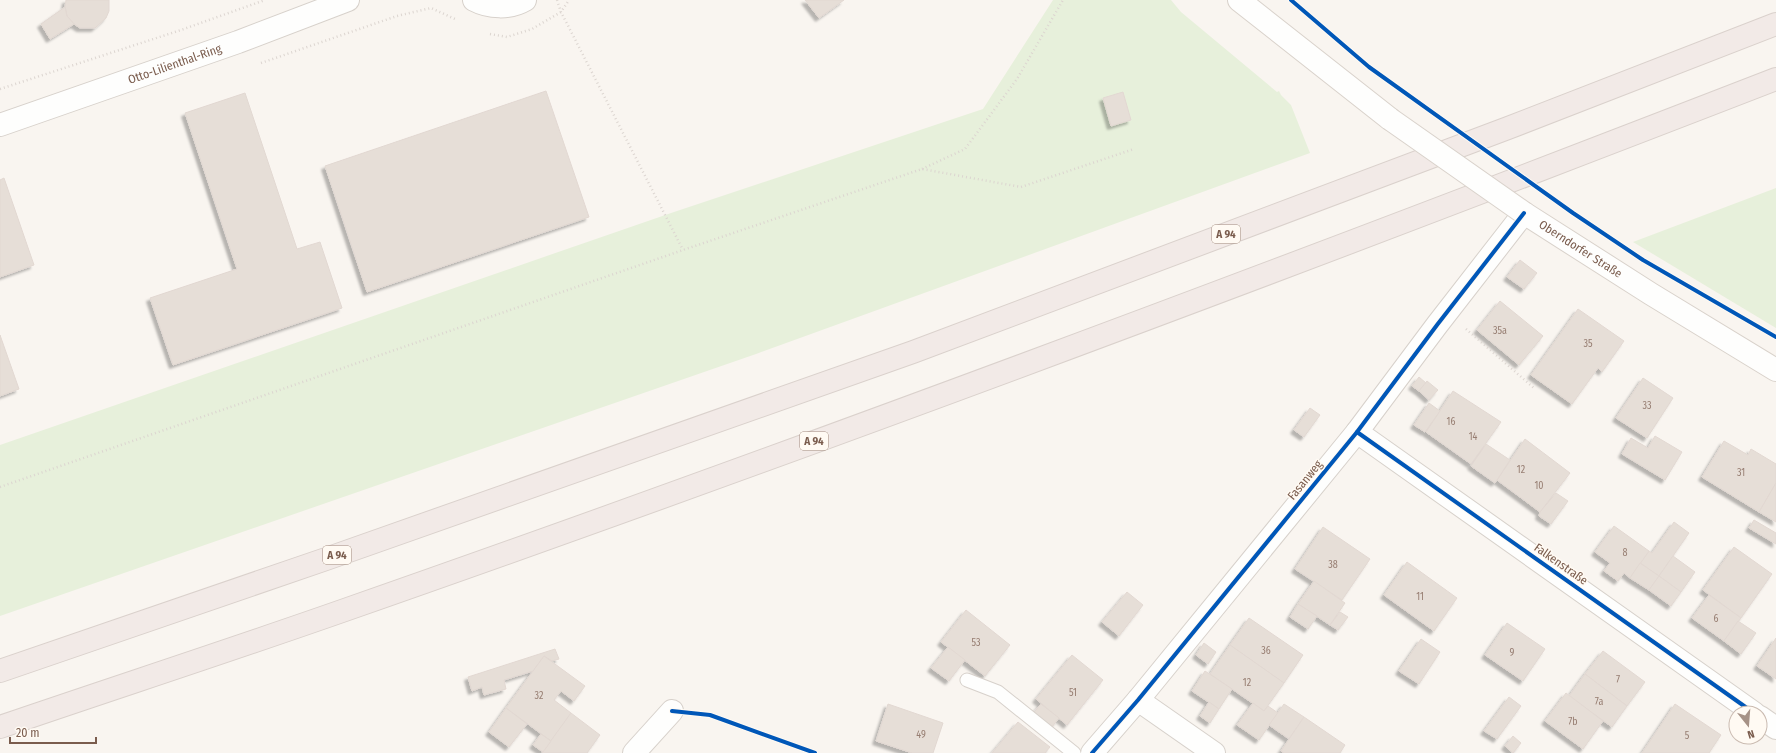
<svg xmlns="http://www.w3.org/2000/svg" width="1776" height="753" viewBox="0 0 1776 753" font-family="'Fira Sans Condensed',sans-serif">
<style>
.green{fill:#e7f0db}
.building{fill:#e6ded7;stroke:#e2d8d2;filter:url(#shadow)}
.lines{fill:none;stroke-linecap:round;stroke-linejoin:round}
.service-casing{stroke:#d7d1cb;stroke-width:15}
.minor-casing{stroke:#d7d1cb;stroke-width:24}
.secondary-casing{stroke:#d9d2cb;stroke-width:24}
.motorway-casing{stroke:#dad1cc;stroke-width:24}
.path{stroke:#dcd5d0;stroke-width:2.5;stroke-dasharray:1 3;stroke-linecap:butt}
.service{stroke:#fefefd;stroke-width:13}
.minor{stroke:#fefefd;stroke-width:22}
.secondary{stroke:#fefefd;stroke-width:22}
.motorway{stroke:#f2eae7;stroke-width:22}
.secondary-bridge-casing{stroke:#d9d2cb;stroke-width:24;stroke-linecap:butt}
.secondary-bridge{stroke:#fefefd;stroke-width:22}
.cycleway-casing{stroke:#fffaf3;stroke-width:6}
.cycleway{stroke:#0057b8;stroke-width:4}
.labels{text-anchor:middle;stroke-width:3;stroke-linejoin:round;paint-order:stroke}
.number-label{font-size:10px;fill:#977e72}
.shield{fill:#fffaf3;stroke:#a28b7f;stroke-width:1}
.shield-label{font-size:11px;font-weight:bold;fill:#7a5c4d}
.street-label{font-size:12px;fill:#7a5c4d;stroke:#fffaf3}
</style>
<defs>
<filter id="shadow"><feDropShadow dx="-3.5" dy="3.5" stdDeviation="1" flood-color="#0004"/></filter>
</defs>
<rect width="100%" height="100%" fill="#f9f5f0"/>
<g class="green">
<path d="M1053 0H1171L1181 12 1277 92 1279 91 1281 95 1291 105 1310 153 756 354 0 616V445L674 212 983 109Z"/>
<path d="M1776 188V328L1633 242Z"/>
</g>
<g class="building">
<path d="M66 0H109V11L106 18 95 28H80L74 24 67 16 65 7Z"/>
<path d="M805 0H844L819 18Z"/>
<path d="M65 7 67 16 74 24 50 39 41 24Z"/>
<path d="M546 91 589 217 367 292 325 166Z"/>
<path d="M1123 92 1131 120 1111 126 1103 98Z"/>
<path d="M245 93 297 249 320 242 342 308 173 365 150 298 237 269 185 113Z"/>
<path d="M4 178 34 265 0 277V180Z"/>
<path d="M1520 260 1537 273 1524 289 1507 277Z"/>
<path d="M1500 301 1543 336 1519 365 1477 330Z"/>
<path d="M1578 309 1624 341 1602 372 1598 368 1572 404 1531 375Z"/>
<path d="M0 335 19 389 0 396Z"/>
<path d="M1419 377 1426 383 1419 391 1412 386Z"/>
<path d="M1643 378 1673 398 1647 438 1616 418Z"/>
<path d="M1427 381 1438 390 1429 400 1419 391Z"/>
<path d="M1453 391 1501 422 1471 464 1426 432Z"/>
<path d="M1429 403 1440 411 1425 432 1414 425Z"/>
<path d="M1310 408 1320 415 1304 437 1294 430Z"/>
<path d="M1655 436 1682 452 1665 480 1622 454 1631 438 1648 448Z"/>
<path d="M1525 439 1570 473 1540 512 1497 480Z"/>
<path d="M1724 441 1748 455 1751 449 1776 464V483L1759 512 1702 477Z"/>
<path d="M1486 444 1510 460 1495 483 1471 466Z"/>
<path d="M1776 483V522L1759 512Z"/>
<path d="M1556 493 1568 501 1551 524 1539 516 1540 512Z"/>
<path d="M1754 520 1776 533V544L1749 528Z"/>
<path d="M1674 522 1689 533 1659 576 1640 563 1649 551 1652 553Z"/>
<path d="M1614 526 1649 551 1630 578 1624 573 1618 581 1604 571 1610 563 1595 552Z"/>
<path d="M1323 527 1370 559 1342 600 1295 569Z"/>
<path d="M1734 547 1772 574 1741 618 1703 590Z"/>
<path d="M1673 556 1695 572 1681 592 1659 576Z"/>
<path d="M1407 562 1457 598 1434 631 1384 595Z"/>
<path d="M1640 563 1659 576 1649 590 1630 578Z"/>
<path d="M1659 576 1681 592 1671 606 1649 590Z"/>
<path d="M1314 581 1345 603 1330 625 1298 604Z"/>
<path d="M1127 592 1143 605 1119 636 1102 622Z"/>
<path d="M1709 595 1741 618 1724 641 1692 618Z"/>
<path d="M1298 604 1317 616 1308 629 1290 617Z"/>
<path d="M966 610 1010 645 985 676 941 642Z"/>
<path d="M1340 612 1348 617 1338 630 1330 625Z"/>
<path d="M1249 618 1303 655 1284 683 1230 645Z"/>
<path d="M1738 621 1756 633 1741 654 1724 641Z"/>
<path d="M1507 623 1545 649 1523 681 1485 655Z"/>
<path d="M1776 638V679L1757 666Z"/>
<path d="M1421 639 1440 652 1419 684 1399 671Z"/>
<path d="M1204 643 1216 652 1208 664 1196 655Z"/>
<path d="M1230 645 1284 683 1264 711 1210 674Z"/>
<path d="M948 647 965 660 949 681 931 668Z"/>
<path d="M555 649 559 659 552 661 544 656 533 671 504 680 506 689 484 695 482 687 472 691 468 677Z"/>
<path d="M1603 651 1645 682 1627 706 1585 674Z"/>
<path d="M1072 655 1103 680 1067 725 1036 699Z"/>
<path d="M544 656 585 686 574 701 561 691 554 700 571 713 551 741 506 708Z"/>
<path d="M1205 671 1232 689 1219 709 1192 691Z"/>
<path d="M1585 674 1627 706 1612 727 1569 696Z"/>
<path d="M1566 693 1603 721 1583 749 1545 721Z"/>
<path d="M1509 697 1521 706 1497 739 1484 731Z"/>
<path d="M1209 702 1219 709 1210 723 1200 716Z"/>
<path d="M1253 703 1264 711 1268 706 1278 713 1259 740 1237 725Z"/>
<path d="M888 704 943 723 933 753H912L876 741Z"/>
<path d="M1041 704 1059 718 1052 727 1034 712Z"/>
<path d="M1284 704 1304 717 1289 739 1269 725Z"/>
<path d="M1675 704 1721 735 1709 753H1642Z"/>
<path d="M506 708 527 724 509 747 489 732Z"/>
<path d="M571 713 600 735 587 753H542Z"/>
<path d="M1304 717 1345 745 1340 753H1284L1281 751Z"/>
<path d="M1018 722 1050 747 1045 753H992Z"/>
<path d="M541 734 551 741 543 752 533 745Z"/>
<path d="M1513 736 1521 743 1513 753 1505 746Z"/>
</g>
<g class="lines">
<defs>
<path id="service" d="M967 680 998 692 1074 753"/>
<g id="minor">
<path d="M474 0C489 8 510 9 525 0"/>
<path id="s1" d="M0 125 238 42 348 0"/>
<path d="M1357 432 1754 713"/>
<path d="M1138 700 1214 753"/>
<path d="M1760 717 1776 728"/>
<path d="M634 753 672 711"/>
<path d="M1092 753 1138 700 1357 432 1437 325 1524 213"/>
</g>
<g id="secondary">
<path d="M1239 0 1390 119"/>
<path id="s2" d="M1524 213 1651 294 1776 370"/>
</g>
<g id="motorway">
<path d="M0 671 326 559 913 352 1508 128 1776 24"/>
<path d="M0 727C114 688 228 651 342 611 823 443 1301 263 1776 79"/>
</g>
</defs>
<use href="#service" class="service-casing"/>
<use href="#minor" class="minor-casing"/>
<use href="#secondary" class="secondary-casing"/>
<use href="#motorway" class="motorway-casing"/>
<g class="path">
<path d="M557 0 561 12 683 250"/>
<path d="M490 34 507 37 532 29 561 12 569 0"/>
<path d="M261 63 397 16 431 8 455 19"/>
<path d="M0 89 181 30 265 0"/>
<path d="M922 169 965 149 1017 79 1063 0"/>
<path d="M1466 329 1535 389"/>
<path d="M0 487 683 250 922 169 1021 187 1134 149"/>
</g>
<use href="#service" class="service"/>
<use href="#minor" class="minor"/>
<use href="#secondary" class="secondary"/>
<use href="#motorway" class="motorway"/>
<defs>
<path id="secondary-bridge" d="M1390 119 1524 213"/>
</defs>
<use href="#secondary-bridge" class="secondary-bridge-casing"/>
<use href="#secondary-bridge" class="secondary-bridge"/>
<defs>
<g id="cycleway">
<path d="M1291 0 1369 67 1573 213 1643 260 1776 337"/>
<path d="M1357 432 1754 713"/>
<path d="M672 711 710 715 815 753"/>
<path d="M1092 753 1138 700 1357 432 1437 325 1524 213"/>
</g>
</defs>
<use href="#cycleway" class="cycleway-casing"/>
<use href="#cycleway" class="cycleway"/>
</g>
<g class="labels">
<g class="number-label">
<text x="1500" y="334">35a</text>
<text x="1588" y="347">35</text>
<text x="1647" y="409">33</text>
<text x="1451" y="425">16</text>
<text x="1473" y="440">14</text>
<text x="1521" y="473">12</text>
<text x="1741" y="476">31</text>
<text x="1539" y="489">10</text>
<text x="1625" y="556">8</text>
<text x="1333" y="568">38</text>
<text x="1420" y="600">11</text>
<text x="1716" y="622">6</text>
<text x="976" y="646">53</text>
<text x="1266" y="654">36</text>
<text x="1512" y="656">9</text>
<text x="1618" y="683">7</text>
<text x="1247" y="686">12</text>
<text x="1073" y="696">51</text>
<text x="539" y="699">32</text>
<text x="1599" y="705">7a</text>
<text x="1573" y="725">7b</text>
<text x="921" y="738">49</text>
<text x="1687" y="739">5</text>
</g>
<g class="shield">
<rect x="1212" y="225" width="28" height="18" rx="3"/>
<rect x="800" y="432" width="28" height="18" rx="3"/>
<rect x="323" y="546" width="28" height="18" rx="3"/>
</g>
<g class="shield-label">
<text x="1226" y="238">A 94</text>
<text x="814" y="445">A 94</text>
<text x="337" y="559">A 94</text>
</g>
<g class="street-label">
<text dy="4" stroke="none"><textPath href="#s1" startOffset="185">Otto-Lilienthal-Ring</textPath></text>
<text dy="4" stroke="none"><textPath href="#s2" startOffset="67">Oberndorfer Straße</textPath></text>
<text transform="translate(1305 480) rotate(-51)" y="4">Fasanweg</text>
<text transform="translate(1561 564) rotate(35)" y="4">Falkenstraße</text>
</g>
</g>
<g transform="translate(1748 725) rotate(163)"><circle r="19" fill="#fffaf3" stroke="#cabbb1"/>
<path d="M0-3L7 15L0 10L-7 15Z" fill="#a69286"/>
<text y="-6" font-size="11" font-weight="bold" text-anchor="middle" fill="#7a5c4d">N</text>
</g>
<path d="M10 737v6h86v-6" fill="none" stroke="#7a5c4d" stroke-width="2"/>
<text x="16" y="737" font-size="12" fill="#7a5c4d" stroke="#fffaf3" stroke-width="3" paint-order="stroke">20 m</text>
</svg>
